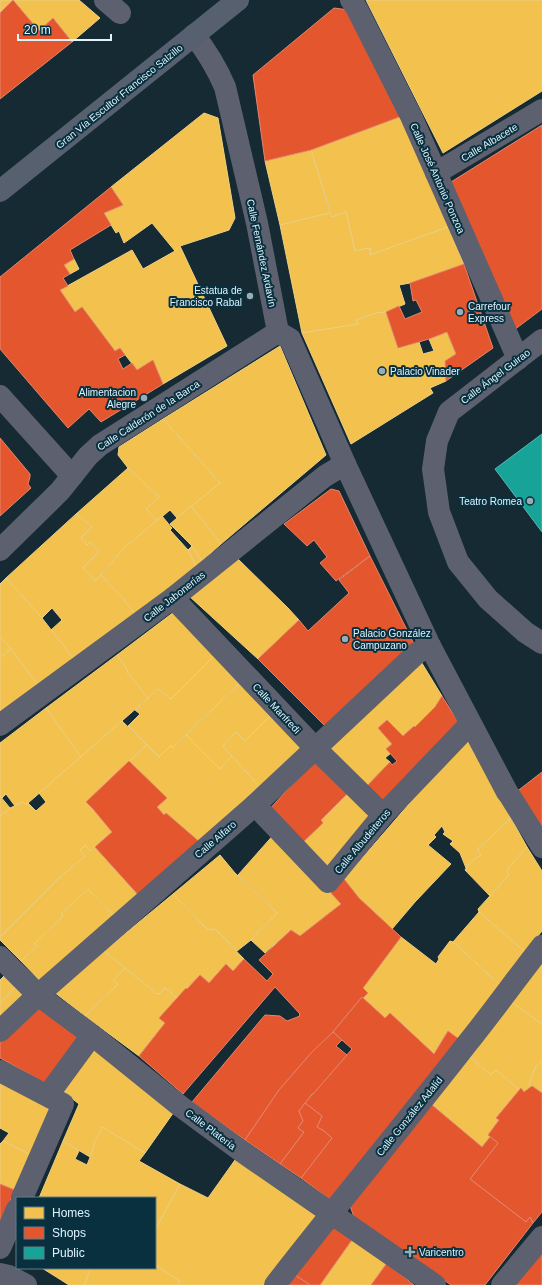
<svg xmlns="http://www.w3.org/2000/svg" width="542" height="1285" viewBox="0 0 542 1285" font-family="Arial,sans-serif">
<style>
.homes{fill:#f2c14e;stroke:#edd083}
.shops{fill:#e4572e;stroke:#e3866c}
.public{fill:#17a398;stroke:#53bbb7}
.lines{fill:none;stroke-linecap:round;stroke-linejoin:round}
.minor{stroke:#5c606f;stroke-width:22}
.major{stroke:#57606f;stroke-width:22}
.poi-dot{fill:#99adb7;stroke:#08303f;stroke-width:1.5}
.labels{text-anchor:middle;stroke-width:4;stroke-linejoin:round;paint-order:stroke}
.street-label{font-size:10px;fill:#e0f4fe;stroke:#08303f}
.poi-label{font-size:10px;fill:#e0f4fe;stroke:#08303f;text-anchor:start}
</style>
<rect width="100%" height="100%" fill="#152a32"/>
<g class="homes">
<path d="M0 0H13L0 13Z"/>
<path d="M13 0H79L100 18 72 42 53 18 39 31Z"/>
<path d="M366 0H542V91L443 153Z"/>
<path d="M204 113 218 118 235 218 229 230 180 246 175 251 152 223 124 243 119 231 116 233 104 213 123 205 111 187Z"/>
<path d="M402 116 448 227 370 255V248L355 251 346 212 332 217 311 150Z"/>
<path d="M311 150 330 213 280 225 265 161Z"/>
<path d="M346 212 355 251 370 248V255L448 227 464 264 410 283 399 285 405 304 386 312 376 313 356 320 358 324 302 333 280 225 330 213 332 217Z"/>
<path d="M180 246 227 346 163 384 153 360 137 370 120 348 115 351 82 307 75 312 60 290 132 250 143 269 175 251Z"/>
<path d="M74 259 79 269 70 274 64 265Z"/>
<path d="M386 312 398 348 419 342 423 354 434 351 429 339 447 332 456 354 445 361 446 381 430 388 433 393 351 444 302 333 358 324 356 320 376 313Z"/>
<path d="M280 346 326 455 221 544 191 506 220 483 163 419Z"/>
<path d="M163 419 220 483 177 518 170 510 157 521 146 509 159 497 128 468 118 455 119 447Z"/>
<path d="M128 468 159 497 146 509 157 521 124 548 95 581 83 568 99 552 90 542 87 545 81 538 92 527 76 514Z"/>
<path d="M191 506 221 544 202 561 192 546 170 524Z"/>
<path d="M76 514 92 527 81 538 87 545 90 542 99 552 83 568 95 581 101 575 122 597 136 615 76 662 51 630 62 620 52 608 42 618 6 578Z"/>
<path d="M162 516 172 528 170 530 188 550 196 566 136 615 122 597 101 575 124 548Z"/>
<path d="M192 546 202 561 196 566 188 550Z"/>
<path d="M238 559 288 608 299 620 258 659 189 596Z"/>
<path d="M6 578 42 618 76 662 41 689 11 649 0 637V584Z"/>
<path d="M174 612 216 654 171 699 158 689 148 698 127 672 128 671 117 655Z"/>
<path d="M0 637 11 649 0 657Z"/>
<path d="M11 649 41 689 0 720V657Z"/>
<path d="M216 654 242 681 172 748 171 745 159 757 128 726 140 714 135 710 158 689 171 699Z"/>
<path d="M117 655 128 671 127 672 148 698 81 757 46 708Z"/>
<path d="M420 660 442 696 435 707 415 727 414 726 403 736 387 720 378 728 392 744 386 749 391 753 385 758 390 762 365 788 324 750Z"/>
<path d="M242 681 273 713 245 741 236 732 223 746 232 756 220 769 186 735Z"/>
<path d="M46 708 81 757 28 803 25 804 23 802 15 806 6 794 2 798 0 796V743Z"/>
<path d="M273 713 306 751 262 790 223 746 236 732 245 741Z"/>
<path d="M122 721 147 745 86 802 93 809 112 832 90 851 85 845 80 850 85 856 60 877 0 937V816L10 808 23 802 25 804 28 803 36 811 46 802 39 793Z"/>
<path d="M186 735 220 769 232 756 262 790 202 844 166 813 164 815 157 807 167 798 129 761 147 745 159 757 171 745 172 748Z"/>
<path d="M466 738 511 818 477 850 481 855 470 862 466 868 460 853 450 844 453 841 443 834 445 832 442 826 434 835 436 837 428 845 451 864 415 902 392 929 359 898 344 879Z"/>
<path d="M350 791 374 813 323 872 299 846 323 823 321 820Z"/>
<path d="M0 796 10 808 0 816Z"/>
<path d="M511 818 527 847 507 870 509 875 490 896 465 870 470 862 481 855 477 850Z"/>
<path d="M276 832 320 878 341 904 300 936 291 930 265 953 251 940 277 913 238 875Z"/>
<path d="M85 845 90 851 95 847 141 898 117 919 88 889 61 914 63 916 35 943 37 946 21 961 0 940V937L60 877 85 856 80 850Z"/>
<path d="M527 847 542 871V931L525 952 479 912 478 909 509 875 507 870Z"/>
<path d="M220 855 235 873 277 913 251 940 237 951 215 929 212 931 211 928 208 930 173 894Z"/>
<path d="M88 889 117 919 43 984 21 961 37 946 35 943 63 916 61 914Z"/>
<path d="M173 894 208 930 211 928 212 931 215 929 244 959 233 971 226 964 209 983 200 975 187 989 186 988 177 998 165 988 159 994H157L104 951Z"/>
<path d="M479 912 525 952 500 985 453 942Z"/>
<path d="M401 937 436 964 439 959 438 957 450 941 453 942 500 985 463 1042 448 1031 434 1054 390 1013 385 1018 363 998 368 993 363 988Z"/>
<path d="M104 951 125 968 113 981 118 984 85 1016 54 992Z"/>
<path d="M542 960V1024L510 1001Z"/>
<path d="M125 968 157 994H159L165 988 177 998 159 1018 165 1023 139 1056 85 1016 118 984 113 981Z"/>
<path d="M6 974 17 985 0 1004V980Z"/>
<path d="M17 985 28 996 0 1022V1004Z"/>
<path d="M510 1001 542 1024V1060L535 1068 529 1084 532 1086 524 1092 521 1088 519 1090 496 1070 491 1075 470 1057Z"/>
<path d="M91 1044 176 1109 145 1153 102 1127 90 1157 63 1141 79 1104 59 1088Z"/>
<path d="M470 1057 491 1075 496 1070 519 1090 496 1118 499 1120 488 1135 490 1137 482 1147 432 1105Z"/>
<path d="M542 1060V1093L529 1084 535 1068Z"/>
<path d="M0 1079 54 1104 31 1155 3 1141 9 1133 0 1128Z"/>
<path d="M102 1127 145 1153 139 1161 180 1184 155 1230V1198H39L63 1141 79 1151 75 1159 87 1165 94 1147 93 1146Z"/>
<path d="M3 1141 31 1155 15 1190 0 1184V1144Z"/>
<path d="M240 1159 317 1215 265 1285H177L180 1281 155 1265V1230L180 1184 208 1198 235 1160Z"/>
<path d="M354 1237 387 1263 371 1285H320Z"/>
<path d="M155 1265 180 1281 177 1285H84L91 1268H155Z"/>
<path d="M42 1268H91L84 1285H69Z"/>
</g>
<g class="shops">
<path d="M13 0 39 31 53 18 72 42 0 99V13Z"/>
<path d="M334 8 349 10 402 116 311 150 265 161 253 75Z"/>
<path d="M542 125V309L514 330 451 182Z"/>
<path d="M111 187 123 205 104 213 111 225 70 250 74 259 64 265 70 274 63 278 68 286 60 290 75 312 82 307 115 351 120 348 125 355 118 359 123 369 132 363 137 370 153 360 163 384 101 422 89 409 68 428 0 349V277Z"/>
<path d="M464 264 493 348 446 381 445 361 456 354 447 332 429 339 398 348 386 312 399 306 405 319 422 312 416 300 413 301 410 283Z"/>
<path d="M0 438 30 474V477L28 484 31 488 0 516Z"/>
<path d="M331 489 339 491 370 556 336 581 320 563 327 557 314 540 307 546 284 524Z"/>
<path d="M370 556 415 646 327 728 258 659 299 620 308 631 349 593 339 580Z"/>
<path d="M442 696 459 723 383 805 365 788 390 762 392 765 397 761 386 749 392 744 378 728 387 720 403 736 414 726 415 727 435 707Z"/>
<path d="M315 759 350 791 321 820 323 823 299 846 267 812Z"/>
<path d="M129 761 167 798 157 807 164 815 166 813 202 844 141 898 95 847 112 832 93 809 86 802Z"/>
<path d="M542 772V836L515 793Z"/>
<path d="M344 879 359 898 401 937 363 988 368 993 363 998 362 997 327 1039 312 1052 279 1090 245 1140 192 1102 265 1015 280 1016 287 1021 300 1016 299 1015 300 1014 275 987 183 1094 139 1056 165 1023 159 1018 186 988 187 989 200 975 209 983 226 964 233 971 244 959 267 981 273 974 259 960 291 930 300 936 341 904 331 893Z"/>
<path d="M362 997 385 1018 390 1013 434 1054 448 1031 463 1042 340 1198 329 1199 301 1178 332 1138 324 1131 317 1127 322 1116 305 1103 352 1049 333 1032Z"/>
<path d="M39 1003 81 1037 47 1084 0 1058V1042Z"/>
<path d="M333 1032 342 1040 336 1046 347 1055 314 1093 312 1094 299 1111 303 1121 298 1128 304 1132 280 1164 245 1140 279 1090 312 1052Z"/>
<path d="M532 1086 542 1093V1212L533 1223 530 1217 526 1222 470 1179 498 1143 488 1135 499 1120 496 1118 521 1088 524 1092Z"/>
<path d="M305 1103 322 1116 317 1127 324 1131 332 1138 301 1178 280 1164 304 1132 298 1128 303 1121 299 1111Z"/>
<path d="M432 1105 482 1147 490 1137 498 1143 470 1179 526 1222 530 1217 533 1223 485 1285H451L354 1217 350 1206Z"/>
<path d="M0 1184 15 1190 0 1223Z"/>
<path d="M336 1224 354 1237 320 1285H310L295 1275Z"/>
<path d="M542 1249V1285H514Z"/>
<path d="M387 1263 414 1285H371Z"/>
<path d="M295 1275 310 1285H287Z"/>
</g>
<path class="public" d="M542 434V532L495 469Z"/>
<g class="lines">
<g class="minor">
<path d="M105 0 120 13"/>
<path d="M351 0 357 9 411 116 518 359"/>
<path d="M194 35C208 53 216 66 225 87L257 223 278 332 290 339 345 464 430 646 507 792 510 796 542 847"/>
<path d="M436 173 542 110"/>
<path d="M542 340 449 412 437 441 433 469 439 512 458 562 488 599 525 632 542 643"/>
<path d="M0 396 72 476"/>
<path d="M0 550 60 491 88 456 100 445 278 332"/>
<path d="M173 598 315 748 383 815"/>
<path d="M0 725 173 598 325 476 345 464"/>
<path d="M255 805 328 882 383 815 470 724"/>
<path d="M0 957 38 995 92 1035 180 1106 241 1151 435 1285"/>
<path d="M0 1031 38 995 255 805 417 653 430 646"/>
<path d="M0 1071 63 1104 22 1198"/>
<path d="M48 1095 92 1035"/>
<path d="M0 1248 17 1209"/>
<path d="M0 1274 9 1276 26 1285"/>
<path d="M275 1285C338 1204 403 1126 466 1045 492 1013 516 979 542 946"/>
<path d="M502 1285 542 1237"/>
</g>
<path class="major" d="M0 191 238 0"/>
</g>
<g class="poi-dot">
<circle cx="250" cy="296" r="4"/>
<circle cx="460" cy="312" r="4"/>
<circle cx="382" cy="371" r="4"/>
<circle cx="144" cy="398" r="4"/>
<circle cx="530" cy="501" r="4"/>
<circle cx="345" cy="639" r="4"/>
<path d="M408 1246h4v4h4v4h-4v4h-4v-4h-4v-4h4z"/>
</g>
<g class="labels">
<g class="street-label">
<text transform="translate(119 96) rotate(-39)" y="4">Gran Vía Escultor Francisco Salzillo</text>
<text transform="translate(489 142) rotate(-31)" y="4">Calle Albacete</text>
<text transform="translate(438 178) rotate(66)" y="4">Calle José Antonio Ponzoa</text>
<text transform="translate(262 253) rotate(78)" y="4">Calle Fernández Ardavín</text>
<text transform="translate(495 376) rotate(-37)" y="4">Calle Ángel Guirao</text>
<text transform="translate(148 415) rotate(-33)" y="4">Calle Calderón de la Barca</text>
<text transform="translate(174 596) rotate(-38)" y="4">Calle Jabonerías</text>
<text transform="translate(277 708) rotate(47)" y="4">Calle Manfredi</text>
<text transform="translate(215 839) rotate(-41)" y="4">Calle Alfaro</text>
<text transform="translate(362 841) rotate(-50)" y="4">Calle Albudeiteros</text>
<text transform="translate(409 1116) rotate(-51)" y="4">Calle González Adalíd</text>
<text transform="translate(211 1129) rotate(37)" y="4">Calle Platería</text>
</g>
<g class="poi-label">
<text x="242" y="294" text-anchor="end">Estatua de<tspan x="242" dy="12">Francisco Rabal</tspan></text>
<text x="468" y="310">Carrefour<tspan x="468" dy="12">Express</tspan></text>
<text x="390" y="375">Palacio Vinader</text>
<text x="136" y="396" text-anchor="end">Alimentacion<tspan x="136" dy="12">Alegre</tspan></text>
<text x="522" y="505" text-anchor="end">Teatro Romea</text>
<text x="353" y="637">Palacio González<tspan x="353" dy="12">Campuzano</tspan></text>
<text x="419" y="1256">Varicentro</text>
</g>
</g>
<rect x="16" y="1197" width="140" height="72" fill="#08303f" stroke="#5e7e8b"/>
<rect x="24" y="1207" width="20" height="12" fill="#f2c14e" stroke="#5e7e8b"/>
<text x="52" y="1217" font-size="12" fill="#e0f4fe">Homes</text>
<rect x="24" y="1227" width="20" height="12" fill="#e4572e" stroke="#5e7e8b"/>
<text x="52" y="1237" font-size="12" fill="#e0f4fe">Shops</text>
<rect x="24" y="1247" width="20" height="12" fill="#17a398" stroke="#5e7e8b"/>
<text x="52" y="1257" font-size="12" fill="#e0f4fe">Public</text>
<path d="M18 34v6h93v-6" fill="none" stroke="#e0f4fe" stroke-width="2"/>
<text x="24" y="34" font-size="12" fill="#e0f4fe" stroke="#08303f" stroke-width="3" paint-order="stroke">20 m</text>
</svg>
